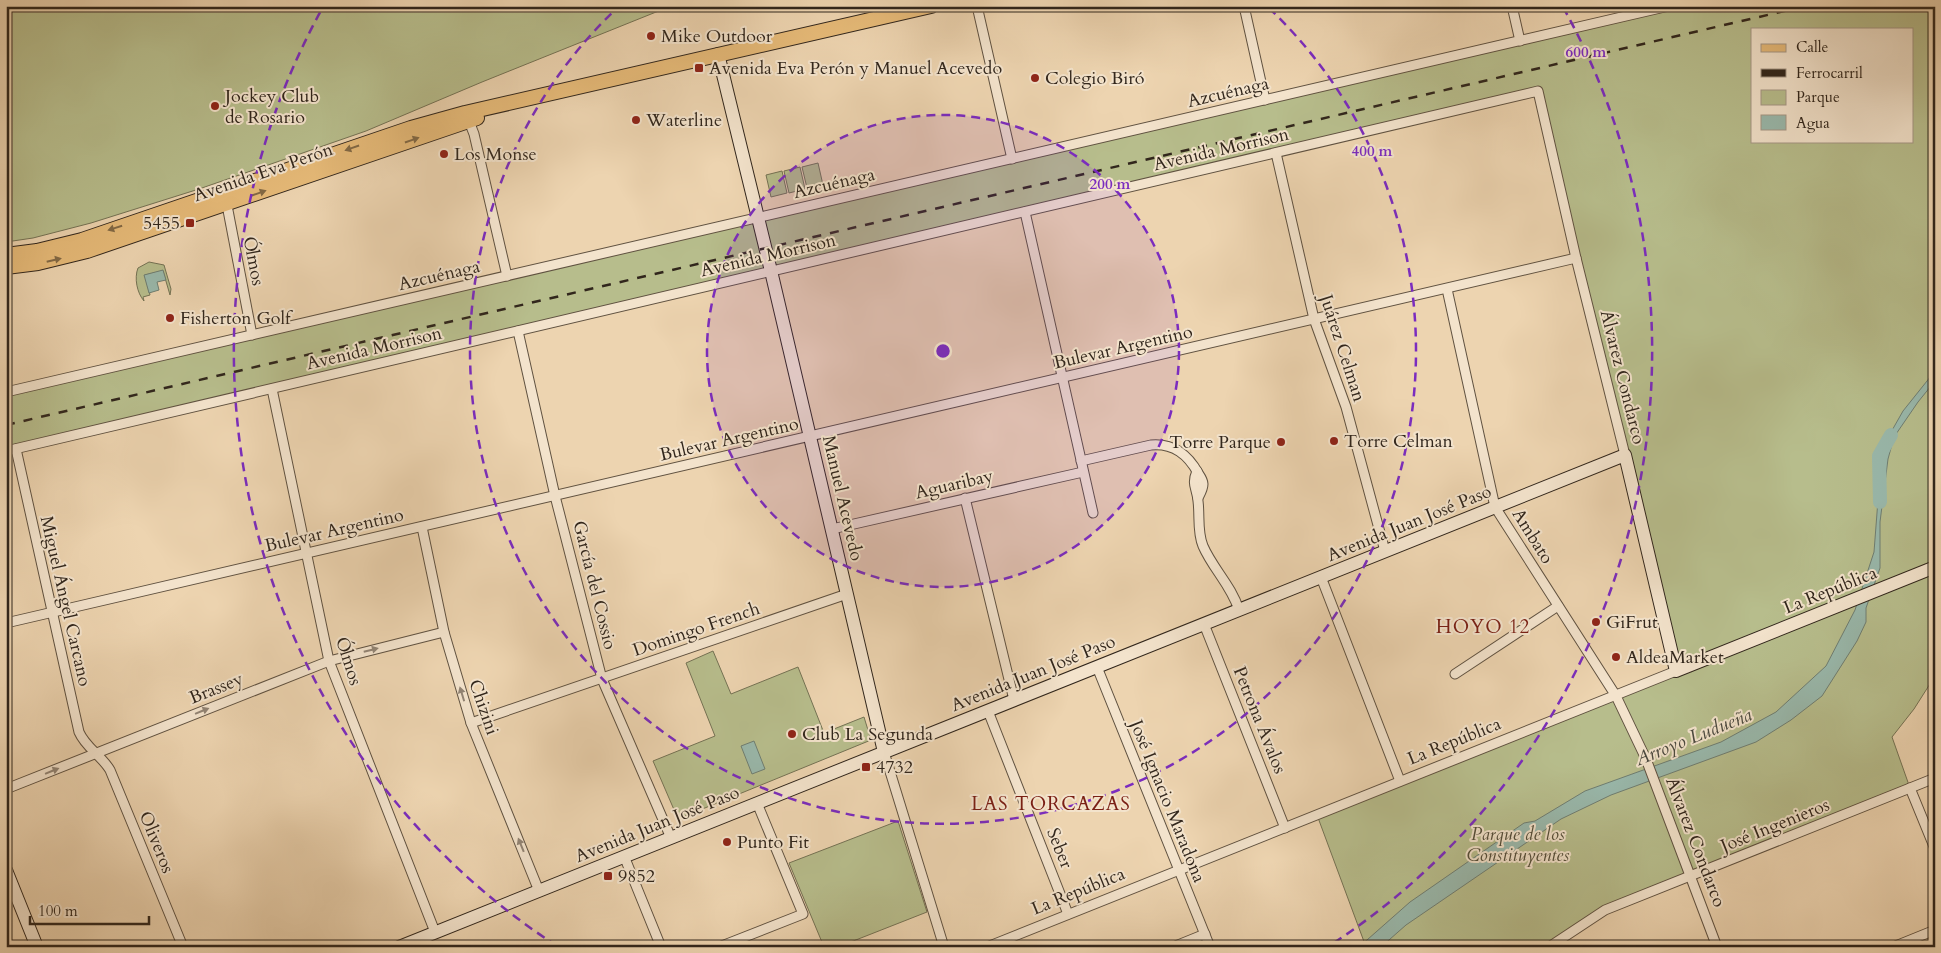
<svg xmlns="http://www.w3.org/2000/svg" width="1941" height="953" viewBox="0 0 1941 953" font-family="Cardo,serif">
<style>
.green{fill:#b7bd8c;stroke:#747254;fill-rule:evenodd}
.water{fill:#99b8ab;stroke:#6f7e72}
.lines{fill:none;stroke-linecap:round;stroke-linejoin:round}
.river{stroke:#99b8ab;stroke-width:14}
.street-casing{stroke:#605241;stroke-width:11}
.secondary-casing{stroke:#31261c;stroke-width:14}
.primary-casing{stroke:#31261c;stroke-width:16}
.street{stroke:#f3e3cc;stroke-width:9}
.secondary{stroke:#f3e3cc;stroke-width:12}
.primary{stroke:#e6ba78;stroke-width:14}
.rail{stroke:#31261c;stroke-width:2.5;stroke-dasharray:9 9;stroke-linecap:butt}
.oneway{fill:#826945}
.oneway2{fill:#928474}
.ring{fill:none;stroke:#7b2cbf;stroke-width:2.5;stroke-dasharray:9 6}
.poi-dot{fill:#8f2418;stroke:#f3e3cc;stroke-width:2}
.labels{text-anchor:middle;stroke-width:4;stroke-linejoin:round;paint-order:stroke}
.poi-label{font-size:18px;fill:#31261c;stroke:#f3e3cc;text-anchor:start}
.street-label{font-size:18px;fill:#31261c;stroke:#f3e3cc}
.park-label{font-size:18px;font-style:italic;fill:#524c38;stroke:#f3e3cc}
.neighbourhood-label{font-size:19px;letter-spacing:1px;fill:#7a1f14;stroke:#f3e3cc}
.water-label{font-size:19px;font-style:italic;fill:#4b4a40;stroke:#f3e3cc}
.centre{fill:#7b2cbf;stroke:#f3e3cc;stroke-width:2.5}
.ring-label{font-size:15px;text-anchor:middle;font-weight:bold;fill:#7b2cbf;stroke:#f3e3cc;stroke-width:4;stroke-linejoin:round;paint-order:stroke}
</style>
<rect width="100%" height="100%" fill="#edd4b0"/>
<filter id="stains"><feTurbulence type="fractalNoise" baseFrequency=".004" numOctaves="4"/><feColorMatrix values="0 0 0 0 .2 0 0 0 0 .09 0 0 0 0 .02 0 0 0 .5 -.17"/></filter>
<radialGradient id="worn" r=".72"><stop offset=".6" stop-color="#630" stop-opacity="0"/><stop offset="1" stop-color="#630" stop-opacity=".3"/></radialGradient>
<g class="green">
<path d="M6 6H671L482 82 366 131 199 189 91 223 33 238 6 242Z"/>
<path d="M1669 6H1935V676L1914 709 1892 737 1910 788 1605 910 1549 947H1366L1317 815 1676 671 1537 91 6 451V392ZM1752 29H1912V141H1752Z"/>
<path d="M818 163 823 185 807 188 802 167Z"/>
<path d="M800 167 805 189 789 193 784 171Z"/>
<path d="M782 171 787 193 771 197 766 175Z"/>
<path d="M149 262 164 265 171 289 170 295 163 271 145 275 150 295 143 297 144 301C137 293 134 278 138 268Z"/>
<path d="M713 651 731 694 798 667 824 733 864 717 871 740 678 819 653 761 715 736 686 663Z"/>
<path d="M898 821 927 912 838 947H824L789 863Z"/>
</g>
<g class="water">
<path d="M163 270 166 280 157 282 159 290 149 293 144 275Z"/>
<path d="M1935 371V381L1918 402 1894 437 1888 459 1880 522V568L1866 608V622L1857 641 1822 696 1791 720 1756 742 1611 795 1561 819 1406 925 1381 947H1359L1410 902 1524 823 1535 821 1585 791 1721 742 1776 712 1826 666 1855 610 1874 552 1882 448 1903 411Z"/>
<path d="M754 741 765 769 752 774 741 746Z"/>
</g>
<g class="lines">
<path class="river" d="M1880 502 1879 456 1891 435"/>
<defs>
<g id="street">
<path d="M977 6 1012 159"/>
<path d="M1244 6 1265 100"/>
<path d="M1512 6 1520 41"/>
<path d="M467 116 474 134 507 276"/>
<path d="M1276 153 1314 319 1346 407 1385 551"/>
<path d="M226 200 252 335"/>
<path d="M1025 212 1093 513"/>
<path d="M1447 289 1495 507 1616 696 1646 759 1717 947"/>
<path d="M518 331 555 496 602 679 671 838"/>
<path d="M272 389 329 661 435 932"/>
<path d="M6 392 1669 6"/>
<path d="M16 449 79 732C86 748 101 755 110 770L183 947"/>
<path d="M6 451 1538 91 1576 258 1625 455"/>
<path d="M1081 461 1151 445C1174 443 1188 455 1198 473 1200 476 1203 480 1203 484 1203 489 1200 494 1198 498"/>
<path d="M1197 471C1191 485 1197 488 1198 501 1200 516 1197 532 1203 546 1213 569 1231 585 1239 610"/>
<path d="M965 498 1014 700"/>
<path d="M422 527 444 632 471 723 539 891"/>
<path d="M832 529 1083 472"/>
<path d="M1321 577 1400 781"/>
<path d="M6 623 1576 258"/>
<path d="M1204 624 1285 828"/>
<path d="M1097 667 1210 947"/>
<path d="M1455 674 1558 606"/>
<path d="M988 711 1068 914"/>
<path d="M471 723 847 594"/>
<path d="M884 752 944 947"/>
<path d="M1910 788 1935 849"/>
<path d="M6 789 329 661 444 632"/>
<path d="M624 856 661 947"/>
<path d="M719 947 803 914 757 803"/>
<path d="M987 947 1676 671"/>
<path d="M1173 947 1205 934"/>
<path d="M1549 947 1605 910 1935 778"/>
<path d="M1893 947 1935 930"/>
</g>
<g id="secondary">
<path d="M718 54 771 271 884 752"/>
<path d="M6 870 37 947"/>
<path d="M399 947 1625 455 1676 671 1935 567"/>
</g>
<g id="primary">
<path d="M6 255 37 251 82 240 411 128 465 113 931 6"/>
<path d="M6 267 38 263 87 251 477 118"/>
</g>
</defs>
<use href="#street" class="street-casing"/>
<use href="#secondary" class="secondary-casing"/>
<use href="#primary" class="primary-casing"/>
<use href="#street" class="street"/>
<use href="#secondary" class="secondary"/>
<use href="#primary" class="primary"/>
<path class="rail" d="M6 425 1806 6"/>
</g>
<defs><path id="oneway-solid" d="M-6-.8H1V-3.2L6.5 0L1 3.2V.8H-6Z" transform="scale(1.25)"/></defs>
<g class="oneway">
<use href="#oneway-solid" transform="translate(412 140) rotate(-19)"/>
<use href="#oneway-solid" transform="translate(352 148) rotate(161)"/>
<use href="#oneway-solid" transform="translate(259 193) rotate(-19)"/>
<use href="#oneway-solid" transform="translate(115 228) rotate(162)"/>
<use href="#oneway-solid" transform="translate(54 260) rotate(-13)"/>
</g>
<g class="oneway2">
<use href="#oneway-solid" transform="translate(371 650) rotate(-14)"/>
<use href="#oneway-solid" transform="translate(462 694) rotate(-107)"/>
<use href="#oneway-solid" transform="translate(202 711) rotate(-22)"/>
<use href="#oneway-solid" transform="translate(52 771) rotate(-22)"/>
<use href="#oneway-solid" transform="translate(521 845) rotate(-112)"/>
</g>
<circle cx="943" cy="351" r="236" fill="#7b2cbf" fill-opacity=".12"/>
<g class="ring">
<circle cx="943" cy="351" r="236"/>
<path d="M1269 8A473 473 0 1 1 617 8"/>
<path d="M557 946A709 709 0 0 1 323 7M1563 7A709 709 0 0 1 1329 946"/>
</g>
<g class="poi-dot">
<circle cx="651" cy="36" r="5"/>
<rect x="694" y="63" width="10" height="10" rx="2.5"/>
<circle cx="1035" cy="78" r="5"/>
<circle cx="215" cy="106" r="5"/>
<circle cx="636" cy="120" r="5"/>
<circle cx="444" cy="154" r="5"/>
<rect x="185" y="218" width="10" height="10" rx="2.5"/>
<circle cx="170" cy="318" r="5"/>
<circle cx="1334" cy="441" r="5"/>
<circle cx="1281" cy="442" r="5"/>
<circle cx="1596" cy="622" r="5"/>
<circle cx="1616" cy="657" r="5"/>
<circle cx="792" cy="734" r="5"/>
<rect x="861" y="762" width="10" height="10" rx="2.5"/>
<circle cx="727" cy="842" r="5"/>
<rect x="603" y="871" width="10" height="10" rx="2.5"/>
</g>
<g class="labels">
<g class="poi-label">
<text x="661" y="42">Mike Outdoor</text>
<text x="709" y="74">Avenida Eva Perón y Manuel Acevedo</text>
<text x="1045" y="84">Colegio Biró</text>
<text x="225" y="102">Jockey Club<tspan x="225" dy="21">de Rosario</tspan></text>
<text x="646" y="126">Waterline</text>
<text x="454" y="160">Los Monse</text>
<text x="180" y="229" text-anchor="end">5455</text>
<text x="180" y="324">Fisherton Golf</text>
<text x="1344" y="447">Torre Celman</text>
<text x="1271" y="448" text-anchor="end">Torre Parque</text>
<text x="1606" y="628">GiFrut</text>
<text x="1626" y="663">AldeaMarket</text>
<text x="802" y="740">Club La Segunda</text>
<text x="876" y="773">4732</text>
<text x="737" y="848">Punto Fit</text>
<text x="618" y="882">9852</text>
</g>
<g class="street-label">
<text transform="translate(1228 92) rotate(-13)" y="6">Azcuénaga</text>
<text transform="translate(1221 149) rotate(-13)" y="6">Avenida Morrison</text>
<text transform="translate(263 172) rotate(-19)" y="6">Avenida Eva Perón</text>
<text transform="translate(834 183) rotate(-13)" y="6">Azcuénaga</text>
<text transform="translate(768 255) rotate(-13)" y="6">Avenida Morrison</text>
<text transform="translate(254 261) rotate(79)" y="6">Ólmos</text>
<text transform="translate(439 275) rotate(-13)" y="6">Azcuénaga</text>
<text transform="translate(1123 347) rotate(-13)" y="6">Bulevar Argentino</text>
<text transform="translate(374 348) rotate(-13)" y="6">Avenida Morrison</text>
<text transform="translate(1343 348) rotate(72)" y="6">Juárez Celman</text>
<text transform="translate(1623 377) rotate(76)" y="6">Álvarez Condarco</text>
<text transform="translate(729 439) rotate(-13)" y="6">Bulevar Argentino</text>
<text transform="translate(954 484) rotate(-13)" y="6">Aguaribay</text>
<text transform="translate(843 498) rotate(77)" y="6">Manuel Acevedo</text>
<text transform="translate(1409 523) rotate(-22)" y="6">Avenida Juan José Paso</text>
<text transform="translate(334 530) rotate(-13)" y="6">Bulevar Argentino</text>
<text transform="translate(1533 536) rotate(58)" y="6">Ambato</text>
<text transform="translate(595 585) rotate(76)" y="6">García del Cossio</text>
<text transform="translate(1830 590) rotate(-22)" y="6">La República</text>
<text transform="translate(66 601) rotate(77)" y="6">Miguel Ángel Carcano</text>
<text transform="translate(696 629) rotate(-19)" y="6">Domingo French</text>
<text transform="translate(349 661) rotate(72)" y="6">Ólmos</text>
<text transform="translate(1033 673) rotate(-22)" y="6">Avenida Juan José Paso</text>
<text transform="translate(216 688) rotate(-22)" y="6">Brassey</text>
<text transform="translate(484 707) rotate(71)" y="6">Chizini</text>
<text transform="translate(1260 720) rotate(68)" y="6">Petrona Ávalos</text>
<text transform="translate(1454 741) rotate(-22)" y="6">La República</text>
<text transform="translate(1168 801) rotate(68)" y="6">José Ignacio Maradona</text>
<text transform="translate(657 824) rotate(-22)" y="6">Avenida Juan José Paso</text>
<text transform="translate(1775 825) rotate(-22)" y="6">José Ingenieros</text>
<text transform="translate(157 842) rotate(68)" y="6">Oliveros</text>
<text transform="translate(1696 842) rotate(69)" y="6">Álvarez Condarco</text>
<text transform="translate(1060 848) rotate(68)" y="6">Seber</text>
<text transform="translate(1078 891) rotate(-22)" y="6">La República</text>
</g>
<g class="park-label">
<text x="1518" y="840">Parque de los<tspan x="1518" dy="21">Constituyentes</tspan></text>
</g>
<g class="neighbourhood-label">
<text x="1483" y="633">HOYO 12</text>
<text x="1051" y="810">LAS TORCAZAS</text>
</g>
<g class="water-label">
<text transform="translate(1693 736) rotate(-22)" y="7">Arroyo Ludueña</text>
</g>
</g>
<circle cx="943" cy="351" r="8" class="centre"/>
<g class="ring-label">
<text x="1586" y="57">600 m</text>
<text x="1372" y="156">400 m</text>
<text x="1110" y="189">200 m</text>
</g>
<rect width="1941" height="953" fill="none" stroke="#edd4b0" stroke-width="25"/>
<rect x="8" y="8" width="1926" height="938" fill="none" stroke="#31261c" stroke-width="2.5"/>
<rect x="12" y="12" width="1916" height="928" fill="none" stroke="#31261c"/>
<rect x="1751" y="28" width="162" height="115" fill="#f3e3cc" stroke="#a59786"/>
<rect x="1761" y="44" width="25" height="8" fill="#e6ba78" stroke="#a59786"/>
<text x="1796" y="52" font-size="15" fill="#31261c">Calle</text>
<rect x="1761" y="69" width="25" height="8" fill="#31261c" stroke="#a59786"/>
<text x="1796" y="78" font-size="15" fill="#31261c">Ferrocarril</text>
<rect x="1761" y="90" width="25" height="15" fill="#b7bd8c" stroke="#a59786"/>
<text x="1796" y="102" font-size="15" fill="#31261c">Parque</text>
<rect x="1761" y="115" width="25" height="15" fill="#99b8ab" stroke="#a59786"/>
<text x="1796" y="128" font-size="15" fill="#31261c">Agua</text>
<path d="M30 916v8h119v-8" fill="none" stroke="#31261c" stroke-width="2.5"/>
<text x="38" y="916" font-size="15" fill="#31261c" stroke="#f3e3cc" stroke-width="4" paint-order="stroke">100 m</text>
<rect width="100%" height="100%" filter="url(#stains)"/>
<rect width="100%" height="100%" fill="url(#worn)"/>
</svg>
